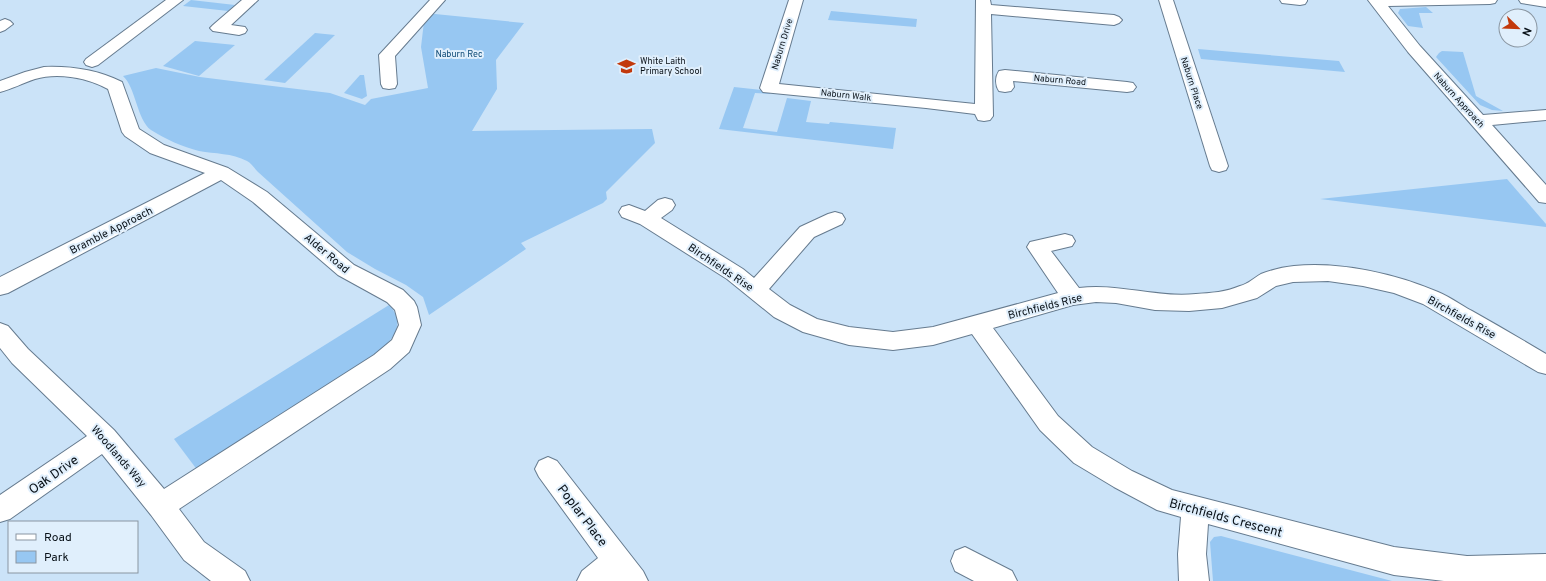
<svg xmlns="http://www.w3.org/2000/svg" width="1546" height="581" viewBox="0 0 1546 581" font-family="Overpass,sans-serif">
<style>
.green{fill:#97c7f2}
.lines{fill:none;stroke-linecap:round;stroke-linejoin:round}
.minor-casing{stroke:#667b8f;stroke-width:2}
.minor{fill:#fff;fill-rule:evenodd}
.labels{text-anchor:middle;stroke-width:4;stroke-linejoin:round;paint-order:stroke}
.far-street-label{font-size:9px;fill:#091118;stroke:#e0effc}
.far-park-label{font-size:9px;fill:#104c77;stroke:#e0effc}
.far-poi-label{font-size:9px;fill:#091118;stroke:#e0effc;text-anchor:start}
.street-label{font-size:11px;fill:#091118;stroke:#e0effc}
.near-street-label{font-size:13px;fill:#091118;stroke:#e0effc}
</style>
<rect width="100%" height="100%" fill="#cbe3f8"/>
<g class="green">
<path d="M191 0 235 5 228 11 183 6Z"/>
<path d="M1426 7 1433 13H1419L1423 28 1408 26 1398 13 1400 9Z"/>
<path d="M831 11 917 19 916 27 828 20Z"/>
<path d="M425 13 524 23 496 60 497 89 472 131 652 129 655 143 606 192 607 199 603 203 521 243 526 249 429 315 423 297 406 285 375 269 347 252 258 172C255 169 251 163 247 161 232 153 215 154 199 151 183 147 165 139 151 130 137 120 136 88 123 76L156 68 200 77 330 93 365 105 371 99 428 88 421 47Z"/>
<path d="M315 33 335 35 285 83 264 80Z"/>
<path d="M195 41 235 45 199 76 163 66Z"/>
<path d="M1198 49 1339 61 1345 72 1201 59Z"/>
<path d="M1442 51 1463 52 1476 96 1503 111 1492 110 1480 105 1436 57 1439 53Z"/>
<path d="M360 75H364L367 96 362 99 344 93Z"/>
<path d="M734 87 771 91 770 94 755 93 743 128 777 132 787 98 811 101 806 122 829 124 830 122 896 128 893 149 719 129Z"/>
<path d="M1507 179 1546 224V227L1320 199Z"/>
<path d="M389 305C406 323 394 338 379 352L198 471 174 439Z"/>
<path d="M1221 536 1392 581H1213L1210 542 1214 537Z"/>
</g>
<g class="lines">
<defs>
<g id="minor">
<path d="M166 0H183L98 65 92 67 86 65 84 62 86 59Z"/>
<path d="M242 0H258L231 25 245 27 247 30 245 33 239 35 213 31 210 28 213 25Z"/>
<path d="M430 0H445L395 56 397 84 395 88 389 89 383 88 381 84 379 55Z"/>
<path d="M789 0H803L779 84 975 104 976 0H990L991 5 1114 15 1119 17 1122 20 1119 23 1114 25 991 14 993 116 990 120 984 121 978 120 975 114 926 108 763 92 760 88Z"/>
<path d="M1159 0H1173L1228 166 1226 170 1219 172 1212 170 1210 166Z"/>
<path d="M1280 0H1307V1L1305 4 1300 5 1282 3Z"/>
<path d="M1368 0H1497L1495 3 1490 4 1388 6 1420 46 1483 115 1546 110V120L1492 125 1546 185V203L1539 202 1408 52Z"/>
<path d="M1519 0H1546V7L1521 3Z"/>
<path d="M5 19 10 21 13 24 5 30 0 32V21Z"/>
<path d="M44 67C71 66 98 70 122 82L139 129 164 145 228 168 267 192 354 265 403 290 414 301 417 307 421 325 409 352 390 369 179 509 204 542 245 571 250 581H211L184 560 151 515 102 454 10 519 0 522V495L87 436 12 363 0 348V323L8 326 28 349 114 430 164 489 374 355 392 340 399 325 395 310 387 302 338 275 253 202 221 180 8 293 0 295V277L205 173 150 153 125 136 122 132 108 89C88 78 58 72 35 79 23 83 12 89 0 92V81L25 72Z"/>
<path d="M1005 70 1127 82 1133 83 1136 87 1133 91 1127 92 1013 81 1014 87 1011 91 1005 92 999 91C995 85 995 77 999 71Z"/>
<path d="M665 198 672 200 675 205 672 210 661 218 743 269 754 278 800 227 828 214 835 212 842 214 845 219 842 224 814 237 769 289 790 305 817 319 849 327 893 332 933 327 1058 293 1027 247 1030 242 1065 234 1072 236 1075 241 1072 246 1051 251 1079 288C1118 283 1156 298 1196 294 1211 293 1226 292 1240 286 1248 284 1254 278 1261 274 1271 270 1284 267 1294 266 1339 261 1397 274 1438 292 1450 297 1461 305 1472 311 1497 325 1521 339 1546 354V374L1538 372 1423 304 1394 293 1363 286 1328 281 1293 282 1276 286 1257 298 1222 308 1189 311 1155 310 1116 303 1096 302 1073 305 993 328 1058 416 1092 447 1132 471 1172 490 1394 547 1467 556 1546 554V581H1444L1394 575 1208 524 1206 554 1209 581H1179L1178 554 1181 517 1157 510 1114 487 1074 463 1040 430 972 334 933 345 893 350 849 345 803 332 774 317 727 279 640 224 622 217 619 212 622 207 629 205 645 211 658 200Z"/>
<path d="M548 457 557 461 643 571 648 581H577L582 571 598 558 539 477 535 469 539 461Z"/>
<path d="M965 547 1012 571 1017 581H974L955 571 951 561 955 551Z"/>
</g>
</defs>
<use href="#minor" class="minor-casing"/>
<use href="#minor" class="minor"/>
</g>
<defs>
<symbol id="school-bare" viewBox="-9 -9 18 18"><path d="M0-5L7-2L0 1L-7-2ZM-4 1L0 2.5L4 1V4Q0 6-4 4Z" fill="#c2390c" stroke="#e0effc" stroke-width="2.5" paint-order="stroke"/></symbol>
</defs>
<g fill-rule="evenodd">
<use href="#school-bare" x="614" y="54" width="25" height="25"/>
</g>
<g class="labels">
<g class="far-street-label">
<text transform="translate(782 44) rotate(-73)" y="3">Naburn Drive</text>
<text transform="translate(1060 80) rotate(5)" y="3">Naburn Road</text>
<text transform="translate(1192 83) rotate(72)" y="3">Naburn Place</text>
<text transform="translate(846 95) rotate(6)" y="3">Naburn Walk</text>
<text transform="translate(1459 100) rotate(48)" y="3">Naburn Approach</text>
</g>
<g class="far-park-label">
<text x="459" y="57">Naburn Rec</text>
</g>
<g class="far-poi-label">
<text x="640" y="64">White Laith<tspan x="640" dy="10">Primary School</tspan></text>
</g>
<g class="street-label">
<text transform="translate(111 230) rotate(-27)" y="4">Bramble Approach</text>
<text transform="translate(327 253) rotate(40)" y="4">Alder Road</text>
<text transform="translate(721 267) rotate(34)" y="4">Birchfields Rise</text>
<text transform="translate(1045 306) rotate(-14)" y="4">Birchfields Rise</text>
<text transform="translate(1462 317) rotate(29)" y="4">Birchfields Rise</text>
<text transform="translate(119 456) rotate(49)" y="4">Woodlands Way</text>
</g>
<g class="near-street-label">
<text transform="translate(53 474) rotate(-35)" y="5">Oak Drive</text>
<text transform="translate(583 515) rotate(53)" y="5">Poplar Place</text>
<text transform="translate(1226 517) rotate(15)" y="5">Birchfields Crescent</text>
</g>
</g>
<rect x="8" y="521" width="130" height="52" fill="#e0effc" stroke="#8a96a1"/>
<rect x="16" y="534" width="20" height="6" fill="#ffffff" stroke="#8a96a1"/>
<text x="44" y="541" font-size="12" fill="#091118">Road</text>
<rect x="16" y="551" width="20" height="12" fill="#97c7f2" stroke="#8a96a1"/>
<text x="44" y="561" font-size="12" fill="#091118">Park</text>
<g transform="translate(1518 28) rotate(113)"><circle r="19" fill="#e0effc" stroke="#8a96a1"/>
<path d="M0-3L7 15L0 10L-7 15Z" fill="#c2390c"/>
<text y="-6" font-size="11" font-weight="bold" text-anchor="middle" fill="#091118">N</text>
</g>
</svg>
